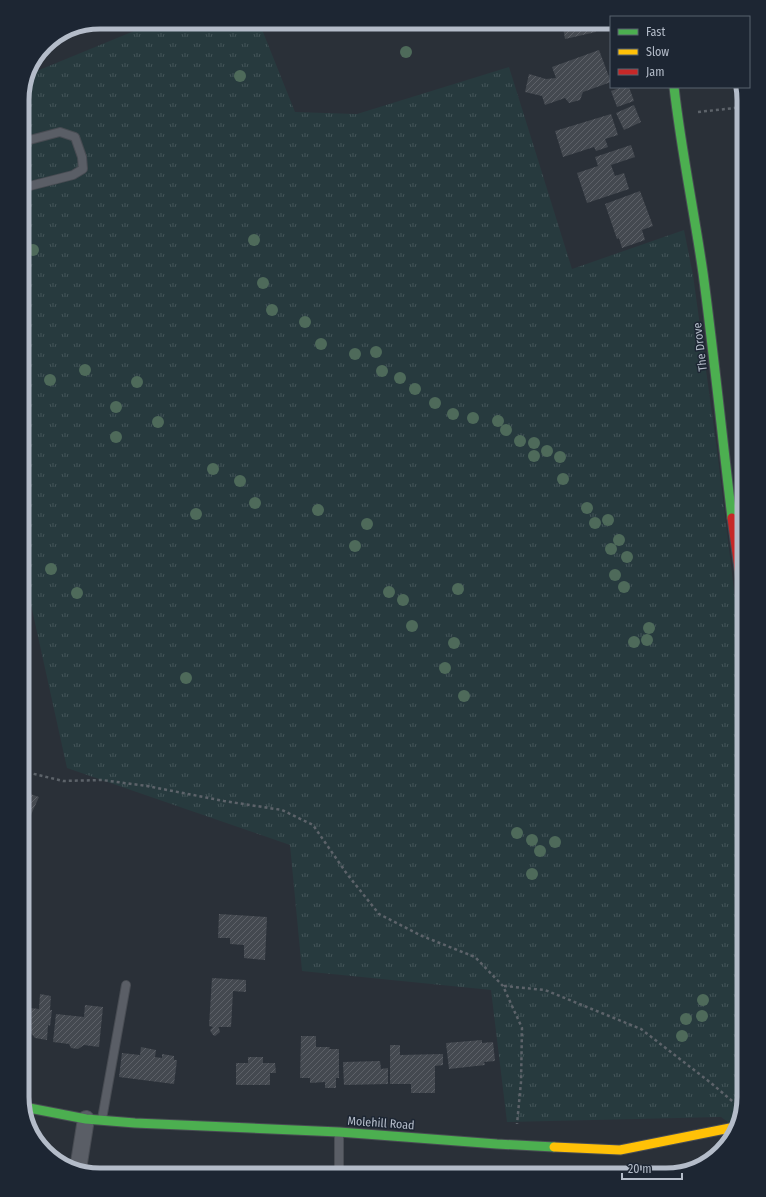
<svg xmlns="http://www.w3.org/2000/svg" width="766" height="1197" viewBox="0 0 766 1197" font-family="'Fira Sans Condensed',sans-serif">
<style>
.grass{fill:url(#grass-tufts)}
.building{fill:url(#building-hatch)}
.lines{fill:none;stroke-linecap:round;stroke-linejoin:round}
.lane-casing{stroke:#484c53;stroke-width:10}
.street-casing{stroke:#484c53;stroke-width:18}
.fast-casing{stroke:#484c53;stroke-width:11}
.slow-casing{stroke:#484c53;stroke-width:11}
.jam-casing{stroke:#484c53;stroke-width:11}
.path{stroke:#5d636a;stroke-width:2.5;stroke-dasharray:3 3;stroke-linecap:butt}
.lane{stroke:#5a5e66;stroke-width:8}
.street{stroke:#5a5e66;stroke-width:16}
.fast{stroke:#4caf50;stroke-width:9}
.slow{stroke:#ffc107;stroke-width:9}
.jam{stroke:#c62828;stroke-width:9}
.tree{fill:#4e6a5a}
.labels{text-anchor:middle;stroke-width:3;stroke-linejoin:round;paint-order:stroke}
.street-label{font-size:12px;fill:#b4bcc9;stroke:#1d2633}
.rim{fill:none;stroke:#b4bcc9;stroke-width:5}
</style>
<defs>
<pattern id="grass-tufts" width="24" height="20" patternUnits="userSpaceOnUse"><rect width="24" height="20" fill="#273a3e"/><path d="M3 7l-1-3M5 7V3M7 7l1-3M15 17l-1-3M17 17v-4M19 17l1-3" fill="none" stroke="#445559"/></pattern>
<pattern id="building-hatch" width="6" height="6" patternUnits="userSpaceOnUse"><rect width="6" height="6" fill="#444950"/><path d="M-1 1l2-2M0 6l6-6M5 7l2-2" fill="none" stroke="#5d6168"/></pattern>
</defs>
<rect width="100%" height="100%" fill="#2a3038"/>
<path class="grass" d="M156 22H259L295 112 357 114 509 67 572 269 684 230 693 275 717 450 738 623 743 687 741 805 743 1082 744 1083V1097L735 1127 721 1117 507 1122 491 990 302 971 290 845 67 768 22 564V95L27 75Z"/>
<g class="building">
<path d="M562 22H594L596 32 565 39Z"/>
<path d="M599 50 611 82 583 92 580 100 569 103 565 98 545 105 542 96 525 92 529 74 546 79 556 78 552 67Z"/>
<path d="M622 87H629L634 101 617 107 611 91Z"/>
<path d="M634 105 641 122 624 130 616 113Z"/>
<path d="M611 114 618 135 605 139 608 147 596 151 594 147 563 157 555 131Z"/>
<path d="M631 145 635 157 611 165 615 176 624 173 629 189 587 203 577 173 598 166 595 157Z"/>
<path d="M640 191 653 226 642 230 645 240 622 248 619 238 617 239 605 204Z"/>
<path d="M22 791 39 797 22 835Z"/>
<path d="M22 877 25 878 24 895H22Z"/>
<path d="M219 914 267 917 265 960 244 958V945L230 944V938H218Z"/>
<path d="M212 978 246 980V992L233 991 231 1027H218L219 1028 220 1032 215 1036 213 1035 211 1032 210 1030 213 1027 209 1026Z"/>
<path d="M40 994 51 996 50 1010H52L50 1026 48 1025 47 1040 35 1038 30 1032 22 1031V1007L39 1009Z"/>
<path d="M85 1005 103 1007 99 1047 84 1045 78 1049 71 1048 69 1044 53 1042 56 1014 84 1017Z"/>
<path d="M301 1036H316V1047H330L329 1049H339V1078H336V1088H325V1082L310 1083V1078H300Z"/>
<path d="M482 1040V1043L493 1042 495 1061 484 1062 485 1065 449 1069 446 1043Z"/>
<path d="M390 1045H400V1055L443 1054V1065L435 1066V1093H411V1084H390Z"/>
<path d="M141 1047 156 1050 155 1057 162 1058V1054L174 1056V1060H177L174 1084 119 1077 122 1053 140 1055Z"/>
<path d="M248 1057H263V1063H275L276 1073H270V1085H236V1063H248Z"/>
<path d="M380 1061 381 1069 388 1068V1084L344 1085 343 1062Z"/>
</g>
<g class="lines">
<defs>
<g id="lane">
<path d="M22 188 73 175 83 169 82 157 75 137 60 132 22 142"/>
<path d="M102 1119 126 985"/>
<path d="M339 1133V1175"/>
</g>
<path id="street" d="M78 1169 86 1119"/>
<g id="fast">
<path d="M674 87C681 149 694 211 703 273 714 355 722 436 732 518"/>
<path d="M24 1107 86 1119 135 1123 339 1132 497 1144 554 1147"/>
</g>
<path id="slow" d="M554 1147 620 1150 735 1127"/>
<path id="jam" d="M732 518 744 604"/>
</defs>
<use href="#lane" class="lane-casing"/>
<use href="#street" class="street-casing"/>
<use href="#fast" class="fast-casing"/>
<use href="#slow" class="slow-casing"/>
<use href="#jam" class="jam-casing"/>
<g class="path">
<path d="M698 112 744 107"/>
<path d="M22 771 63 781 102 780 147 786 224 801 282 810 313 825 347 874 379 914 422 936 475 957 503 986 522 1028 521 1082 517 1124"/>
<path d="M504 986 545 990 641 1029 711 1083 738 1106"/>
</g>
<use href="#lane" class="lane"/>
<use href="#street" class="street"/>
<use href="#fast" class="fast"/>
<use href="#slow" class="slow"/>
<use href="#jam" class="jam"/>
</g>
<g class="tree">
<circle cx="406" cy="52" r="6"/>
<circle cx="240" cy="76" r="6"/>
<circle cx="254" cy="240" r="6"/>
<circle cx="33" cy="250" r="6"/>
<circle cx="263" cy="283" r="6"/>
<circle cx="272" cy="310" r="6"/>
<circle cx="305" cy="322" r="6"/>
<circle cx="321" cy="344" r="6"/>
<circle cx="376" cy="352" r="6"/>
<circle cx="355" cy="354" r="6"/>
<circle cx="85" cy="370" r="6"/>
<circle cx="382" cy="371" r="6"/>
<circle cx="400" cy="378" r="6"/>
<circle cx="50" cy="380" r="6"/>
<circle cx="137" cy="382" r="6"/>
<circle cx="415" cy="389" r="6"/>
<circle cx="435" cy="403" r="6"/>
<circle cx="116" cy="407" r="6"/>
<circle cx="453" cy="414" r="6"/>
<circle cx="473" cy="418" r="6"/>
<circle cx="498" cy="421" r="6"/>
<circle cx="158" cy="422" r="6"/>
<circle cx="506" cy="430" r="6"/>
<circle cx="116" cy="437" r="6"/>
<circle cx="520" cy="441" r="6"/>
<circle cx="534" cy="443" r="6"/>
<circle cx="547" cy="451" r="6"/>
<circle cx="534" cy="456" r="6"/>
<circle cx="560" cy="457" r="6"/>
<circle cx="213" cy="469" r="6"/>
<circle cx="563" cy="479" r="6"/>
<circle cx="240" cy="481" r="6"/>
<circle cx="255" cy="503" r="6"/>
<circle cx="587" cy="508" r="6"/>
<circle cx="318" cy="510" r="6"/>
<circle cx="196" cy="514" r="6"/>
<circle cx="608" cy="520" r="6"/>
<circle cx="595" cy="523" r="6"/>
<circle cx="367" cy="524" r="6"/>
<circle cx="619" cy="540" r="6"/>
<circle cx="355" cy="546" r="6"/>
<circle cx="611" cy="549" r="6"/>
<circle cx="627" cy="557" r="6"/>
<circle cx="51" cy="569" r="6"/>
<circle cx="615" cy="575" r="6"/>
<circle cx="624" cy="587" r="6"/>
<circle cx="458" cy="589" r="6"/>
<circle cx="389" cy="592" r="6"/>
<circle cx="77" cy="593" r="6"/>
<circle cx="403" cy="600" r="6"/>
<circle cx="412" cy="626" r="6"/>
<circle cx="649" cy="628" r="6"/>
<circle cx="647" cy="640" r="6"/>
<circle cx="634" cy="642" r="6"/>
<circle cx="454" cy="643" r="6"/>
<circle cx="445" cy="668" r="6"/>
<circle cx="186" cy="678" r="6"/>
<circle cx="464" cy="696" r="6"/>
<circle cx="517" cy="833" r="6"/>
<circle cx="532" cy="840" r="6"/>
<circle cx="555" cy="842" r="6"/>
<circle cx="540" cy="851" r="6"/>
<circle cx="532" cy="874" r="6"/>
<circle cx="703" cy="1000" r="6"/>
<circle cx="702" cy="1016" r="6"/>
<circle cx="686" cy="1019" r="6"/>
<circle cx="682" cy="1036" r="6"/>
</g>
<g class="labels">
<g class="street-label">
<text transform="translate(700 347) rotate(-97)" y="4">The Drove</text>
<text transform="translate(381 1123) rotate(4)" y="4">Molehill Road</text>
</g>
</g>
<path d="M0 0H766V1197H0ZM100 29H666A71 71 0 0 1 737 100V1097A71 71 0 0 1 666 1168H100A71 71 0 0 1 29 1097V100A71 71 0 0 1 100 29Z" fill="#1d2633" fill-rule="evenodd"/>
<path class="rim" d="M100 29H666A71 71 0 0 1 737 100V1097A71 71 0 0 1 666 1168H100A71 71 0 0 1 29 1097V100A71 71 0 0 1 100 29Z"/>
<rect x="610" y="16" width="140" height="72" fill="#1d2633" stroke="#59626f"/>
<rect x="618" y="29" width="20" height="6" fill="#4caf50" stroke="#59626f"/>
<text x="646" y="36" font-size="12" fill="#b4bcc9">Fast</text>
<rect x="618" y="49" width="20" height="6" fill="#ffc107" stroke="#59626f"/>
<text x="646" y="56" font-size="12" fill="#b4bcc9">Slow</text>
<rect x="618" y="69" width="20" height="6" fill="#c62828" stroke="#59626f"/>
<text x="646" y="76" font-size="12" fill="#b4bcc9">Jam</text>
<path d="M622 1173v6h60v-6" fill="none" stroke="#b4bcc9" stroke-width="2"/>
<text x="628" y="1173" font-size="12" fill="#b4bcc9" stroke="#1d2633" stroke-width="3" paint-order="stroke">20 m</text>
</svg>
